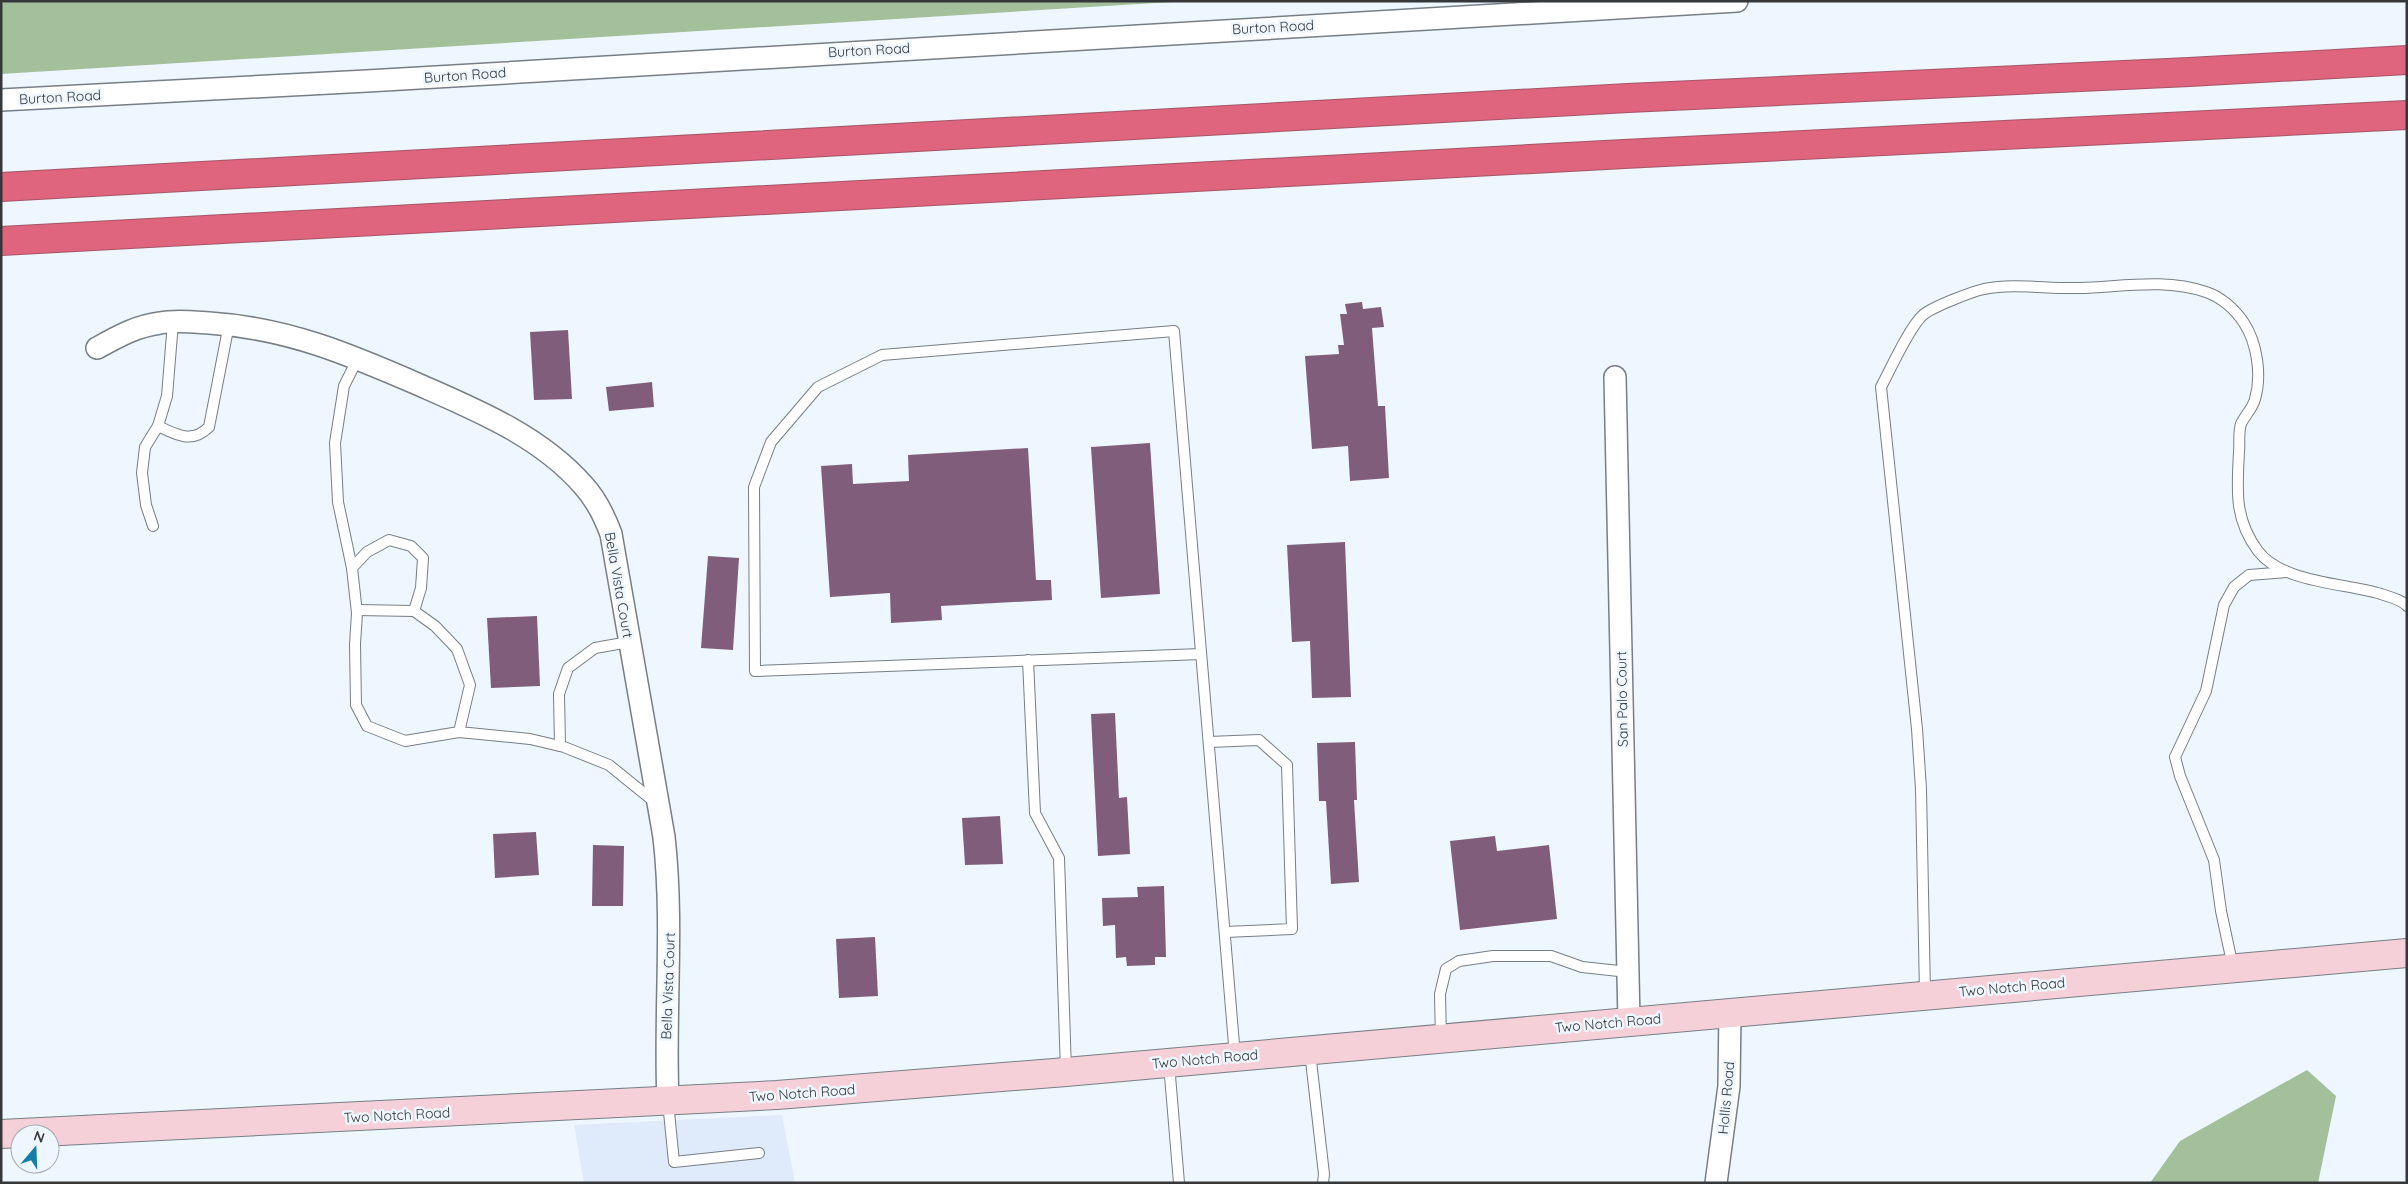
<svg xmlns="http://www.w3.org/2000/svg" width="2408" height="1184" viewBox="0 0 2408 1184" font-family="Quicksand,sans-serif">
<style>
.built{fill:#dfeafa}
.forest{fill:#a3c09a}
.building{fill:#805e7b}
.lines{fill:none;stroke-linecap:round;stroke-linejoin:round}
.lane-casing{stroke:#777e86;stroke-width:12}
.street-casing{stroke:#777e86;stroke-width:24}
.secondary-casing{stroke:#777e86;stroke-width:30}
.highway-casing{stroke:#a45567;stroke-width:30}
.lane{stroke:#fff;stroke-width:10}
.street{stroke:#fff;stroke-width:21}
.secondary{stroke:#f5d0d8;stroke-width:28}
.highway{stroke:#df647e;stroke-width:28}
.labels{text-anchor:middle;stroke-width:5;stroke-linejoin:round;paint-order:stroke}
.street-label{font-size:14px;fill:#35383b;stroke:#eef6ff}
</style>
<rect width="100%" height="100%" fill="#eef6ff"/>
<path class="built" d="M782 1115 795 1183H584L574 1125Z"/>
<g class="forest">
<path d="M1 1H1188L1 74Z"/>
<path d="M2307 1070 2336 1096 2318 1183H2150L2180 1141Z"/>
</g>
<g class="building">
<path d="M1362 302 1363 309 1381 307 1384 327 1372 328 1378 406H1385L1389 478 1350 481 1348 446 1312 449 1305 356 1339 354 1338 345H1344L1340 314H1347L1345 304Z"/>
<path d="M568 330 572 399 534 400 530 332Z"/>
<path d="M652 382 654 407 609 411 606 387Z"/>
<path d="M1150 443 1160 594 1101 598 1091 447Z"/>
<path d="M1028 448 1036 580H1051L1052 600 941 606 942 620 891 623 890 593 830 597 821 466 852 464 853 484 909 481 908 455Z"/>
<path d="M1345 542 1351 697 1312 698 1310 641 1292 642 1287 545Z"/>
<path d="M708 556 739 558 733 650 701 648Z"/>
<path d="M537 616 540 686 491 688 487 618Z"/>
<path d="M1115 713 1119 798 1127 797 1130 854 1098 856 1091 714Z"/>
<path d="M1355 742 1357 800H1354L1359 882 1331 884 1326 801H1319L1317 743Z"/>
<path d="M1000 816 1003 864 965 865 962 818Z"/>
<path d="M536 832 539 875 495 878 493 834Z"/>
<path d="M1495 836 1497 851 1549 845 1557 919 1460 930 1450 841Z"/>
<path d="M593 845 624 846 623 906H592Z"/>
<path d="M1164 886 1166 957H1155V965L1127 966 1126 957 1116 958 1115 925 1103 926 1102 898 1138 897 1137 887Z"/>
<path d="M875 937 878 996 839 998 836 939Z"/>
</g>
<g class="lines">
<defs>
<g id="lane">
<path d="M158 426C177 435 192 444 209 427L229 324"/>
<path d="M153 526 146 505 142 473 145 447 158 426 167 396 173 322"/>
<path d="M352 568 338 502 335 443 344 386 358 358"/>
<path d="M357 610 414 611"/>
<path d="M1201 654 755 671 754 487 771 442 818 387 882 355 1174 331 1235 1056"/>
<path d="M1028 660 1035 813 1059 858 1066 1071"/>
<path d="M459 732 470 685 457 649 435 626 414 611 421 588 423 558 411 546 389 540 367 552 352 568 357 613 355 644 356 705 367 726 405 741 459 732 530 739 564 747 609 765 656 803"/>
<path d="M1209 742 1259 740 1287 765 1292 929 1225 932"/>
<path d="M560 746 559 694 568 668 595 648 629 642"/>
<path d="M2233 967 2221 911 2214 860 2180 776 2175 757 2206 691 2224 605 2234 587 2249 575 2287 572"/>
<path d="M1925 994 1921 789 1917 729 1881 387C1890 370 1910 326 1923 315 1932 307 1971 292 1984 289 2015 283 2047 289 2079 288 2121 287 2164 278 2206 292 2221 297 2235 309 2244 323 2257 343 2262 375 2255 399 2253 408 2245 415 2241 424 2238 432 2240 444 2239 452 2237 490 2234 519 2258 551 2282 583 2345 583 2381 594 2389 597 2401 599 2407 606"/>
<path d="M1441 1038 1440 994 1446 969 1459 961 1493 956H1551L1582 967 1628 972"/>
<path d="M1310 1052 1324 1174 1323 1183"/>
<path d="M1169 1064 1179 1183"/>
<path d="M668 1102 674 1162 759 1153"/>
</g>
<g id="street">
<path d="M1 100 367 81 1737 1"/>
<path d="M97 348C117 337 136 326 160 323 176 320 193 322 209 323 288 328 351 355 422 386 479 411 541 437 583 485 596 499 604 515 611 534L664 837C674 926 664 1014 668 1102"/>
<path d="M1615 377 1629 1021"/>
<path d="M1716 1183 1729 1086 1730 1012"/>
</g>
<path id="secondary" d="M1 1134 777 1095 1066 1072 2407 953"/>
<g id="highway">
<path d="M1 187 1628 98 2189 72 2407 60"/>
<path d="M1 241 1624 154 2407 115"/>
</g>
</defs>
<use href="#lane" class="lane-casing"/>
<use href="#street" class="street-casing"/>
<use href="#secondary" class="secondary-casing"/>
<use href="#highway" class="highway-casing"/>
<use href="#lane" class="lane"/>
<use href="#street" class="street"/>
<use href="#secondary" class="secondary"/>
<use href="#highway" class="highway"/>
</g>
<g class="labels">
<g class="street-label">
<text transform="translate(1273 27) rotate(-3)" y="5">Burton Road</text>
<text transform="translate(869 50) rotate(-3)" y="5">Burton Road</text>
<text transform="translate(465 75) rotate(-4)" y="5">Burton Road</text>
<text transform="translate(60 97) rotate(-3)" y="5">Burton Road</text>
<text transform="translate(619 585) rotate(80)" y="5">Bella Vista Court</text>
<text transform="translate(1622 699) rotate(-91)" y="5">San Palo Court</text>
<text transform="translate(668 986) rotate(-88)" y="5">Bella Vista Court</text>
<text transform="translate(2012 987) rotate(-5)" y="5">Two Notch Road</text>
<text transform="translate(1608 1023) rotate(-5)" y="5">Two Notch Road</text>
<text transform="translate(1205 1059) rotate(-5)" y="5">Two Notch Road</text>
<text transform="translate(802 1093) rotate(-4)" y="5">Two Notch Road</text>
<text transform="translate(1726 1098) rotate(-85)" y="5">Hollis Road</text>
<text transform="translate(397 1115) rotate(-3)" y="5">Two Notch Road</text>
</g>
</g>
<rect width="2408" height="1184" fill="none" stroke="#35383b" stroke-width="5"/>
<g transform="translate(35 1149) rotate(19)"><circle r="24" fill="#eef6ff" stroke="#a4aab1"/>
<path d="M0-4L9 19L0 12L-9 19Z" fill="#147ea7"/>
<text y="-8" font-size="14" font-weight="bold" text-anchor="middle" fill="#35383b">N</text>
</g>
</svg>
